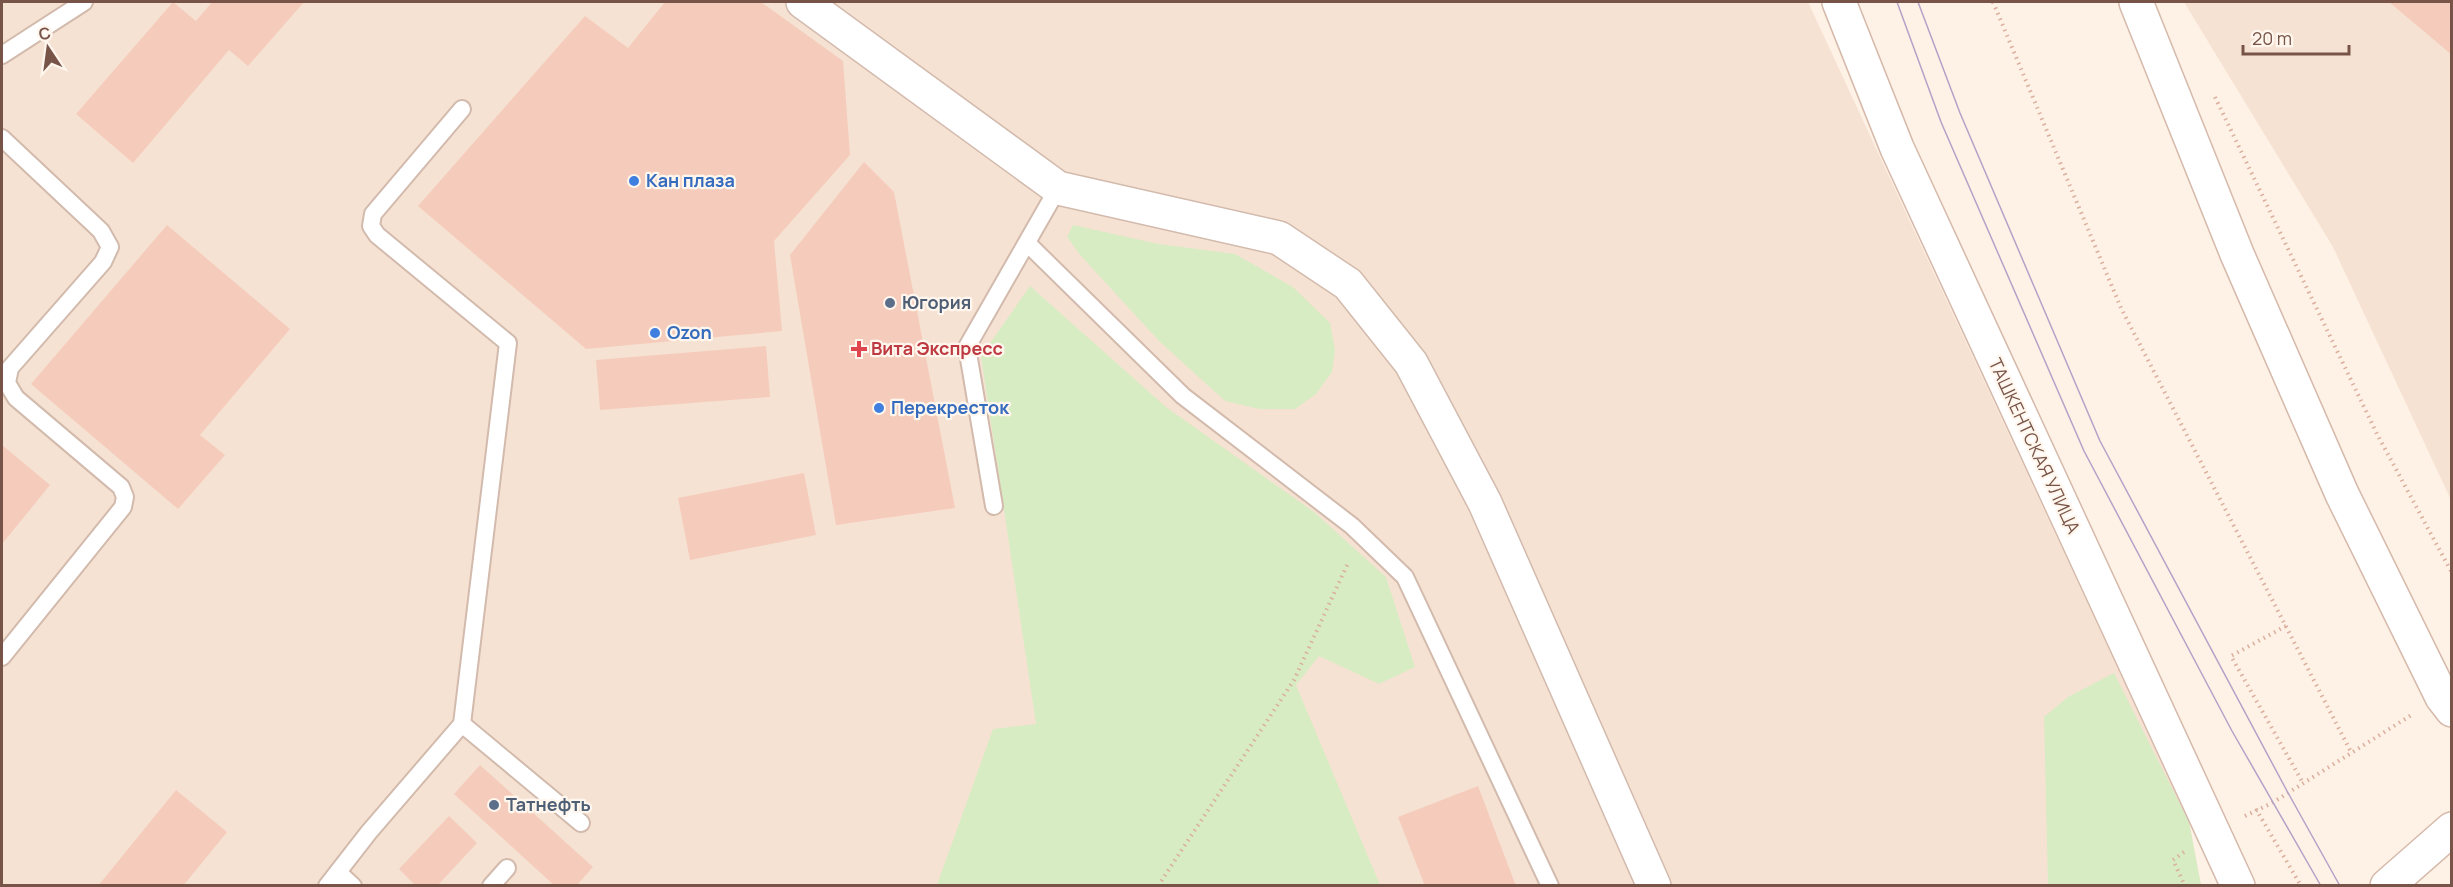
<svg xmlns="http://www.w3.org/2000/svg" width="2453" height="887" viewBox="0 0 2453 887" font-family="Manrope,sans-serif">
<style>
.residential{fill:#f6e2d3}
.green{fill:#d8ecc3}
.building{fill:#f5ccbb}
.lines{fill:none;stroke-linecap:round;stroke-linejoin:round}
.service-casing{stroke:#d2baad;stroke-width:20}
.minor-casing{stroke:#d2baad;stroke-width:36}
.secondary-casing{stroke:#d5b9aa;stroke-width:36}
.path{stroke:#daaf9e;stroke-width:4;stroke-dasharray:1.5 4.5;stroke-linecap:butt}
.service{stroke:#fff;stroke-width:16}
.minor{stroke:#fff;stroke-width:33}
.secondary{stroke:#fff;stroke-width:33}
.tram{stroke:#b3a2c8;stroke-width:1.5}
.shop-dot{fill:#3f7fe0;stroke:#fff6ed;stroke-width:2}
.service-dot{fill:#5c6f8a;stroke:#fff6ed;stroke-width:2}
.health-dot{fill:#e0444e;stroke:#fff6ed;stroke-width:2}
.labels{text-anchor:middle;stroke-width:4.5;stroke-linejoin:round;paint-order:stroke}
.shop-label{font-size:18px;font-weight:bold;fill:#366cbe;stroke:#fff6ed;text-anchor:start}
.service-label{font-size:18px;font-weight:bold;fill:#4e5e75;stroke:#fff6ed;text-anchor:start}
.health-label{font-size:18px;font-weight:bold;fill:#be3a42;stroke:#fff6ed;text-anchor:start}
.street-label{font-size:18px;fill:#785448;stroke:#fff6ed}
</style>
<rect width="100%" height="100%" fill="#fef1e5"/>
<g class="residential">
<path d="M2 2H1808L2189 822 2201 886H2Z"/>
<path d="M2184 2H2451V500L2333 247Z"/>
</g>
<g class="green">
<path d="M1073 225 1159 244 1235 254 1293 287 1330 323 1335 350 1332 372 1316 394 1295 409H1259L1225 401 1160 342 1081 256 1067 237Z"/>
<path d="M1030 286 1166 407 1314 512 1386 577 1415 667 1379 684 1319 656 1296 685 1380 885H937L993 729 1036 724 981 356Z"/>
<path d="M2114 673 2189 822 2201 885H2048L2044 717 2068 697Z"/>
</g>
<g class="building">
<path d="M173 2 196 21 212 2H304L248 66 229 50 133 163 76 114Z"/>
<path d="M665 2H761L843 61 850 155 774 241 782 331 586 349 418 206 585 16 628 48Z"/>
<path d="M2389 2H2452V55Z"/>
<path d="M864 162 894 192 955 508 836 525 790 255Z"/>
<path d="M167 225 290 329 200 435 225 455 178 509 31 384Z"/>
<path d="M766 346 770 397 600 410 596 360Z"/>
<path d="M2 445 50 485 2 544Z"/>
<path d="M804 473 816 535 690 560 678 498Z"/>
<path d="M480 765 593 867 576 886H555L454 794Z"/>
<path d="M1478 786 1516 886H1425L1398 817Z"/>
<path d="M176 790 227 832 183 886H98Z"/>
<path d="M449 816 477 843 437 886H416L399 869Z"/>
</g>
<g class="lines">
<defs>
<g id="service">
<path d="M2 55 84 2"/>
<path d="M2 138 101 231 110 247 103 262 10 368 7 383 16 398 121 487 125 497 123 507 2 657"/>
<path d="M1027 243 1183 396 1352 526 1405 577 1550 886"/>
<path d="M994 506 967 347 1058 188"/>
<path d="M462 724 581 823"/>
<path d="M338 872 353 886"/>
<path d="M327 886 369 832 462 724 508 343 377 235 371 226 373 214 462 109"/>
<path d="M491 886 507 868"/>
</g>
<path id="minor" d="M803 2 1058 188 1279 238 1348 284 1411 363 1485 503 1654 886"/>
<g id="secondary">
<path d="M1839 2 1897 148 2238 886"/>
<path d="M2136 2 2237 254 2342 494 2442 697 2452 710"/>
<path d="M2387 886 2452 829"/>
</g>
</defs>
<use href="#service" class="service-casing"/>
<use href="#minor" class="minor-casing"/>
<use href="#secondary" class="secondary-casing"/>
<g class="path">
<path d="M1993 2 2121 308 2351 752"/>
<path d="M2215 97 2377 434 2452 573"/>
<path d="M2286 626 2231 656 2303 783"/>
<path d="M2256 809 2301 886"/>
<path d="M2245 816 2272 803 2413 714"/>
<path d="M2184 852 2173 860 2185 886"/>
<path d="M1158 886 1294 680 1349 561"/>
</g>
<use href="#service" class="service"/>
<use href="#minor" class="minor"/>
<use href="#secondary" class="secondary"/>
<g class="tram">
<path d="M1897 2 1941 122 2084 451 2232 731 2321 886"/>
<path d="M1918 2 1960 113 2100 441 2287 791 2340 886"/>
</g>
</g>
<g class="shop-dot">
<circle cx="634" cy="181" r="6"/>
<circle cx="655" cy="333" r="6"/>
<circle cx="879" cy="408" r="6"/>
</g>
<g class="service-dot">
<circle cx="890" cy="303" r="6"/>
<circle cx="494" cy="805" r="6"/>
</g>
<path class="health-dot" d="M856 340h6v6h6v6h-6v6h-6v-6h-6v-6h6z"/>
<g class="labels">
<g class="shop-label">
<text x="646" y="187">Кан плаза</text>
<text x="667" y="339">Ozon</text>
<text x="891" y="414">Перекресток</text>
</g>
<g class="service-label">
<text x="902" y="309">Югория</text>
<text x="506" y="811">Татнефть</text>
</g>
<g class="health-label">
<text x="871" y="355">Вита Экспресс</text>
</g>
<g class="street-label">
<text transform="translate(2034 446) rotate(65)" y="6">ТАШКЕНТСКАЯ УЛИЦА</text>
</g>
</g>
<rect width="2453" height="887" fill="none" stroke="#785448" stroke-width="6"/>
<g transform="translate(48 48) rotate(347)" stroke="#fff6ed" stroke-width="4.5" paint-order="stroke">
<path d="M0-4.5L10 22L0 15L-10 22Z" fill="#785448"/>
<text y="-9" font-size="16" font-weight="bold" text-anchor="middle" fill="#785448">С</text>
</g>
<path d="M2243 45v9h106v-9" fill="none" stroke="#785448" stroke-width="3"/>
<text x="2252" y="45" font-size="18" fill="#785448" stroke="#fff6ed" stroke-width="4.5" paint-order="stroke">20 m</text>
</svg>
